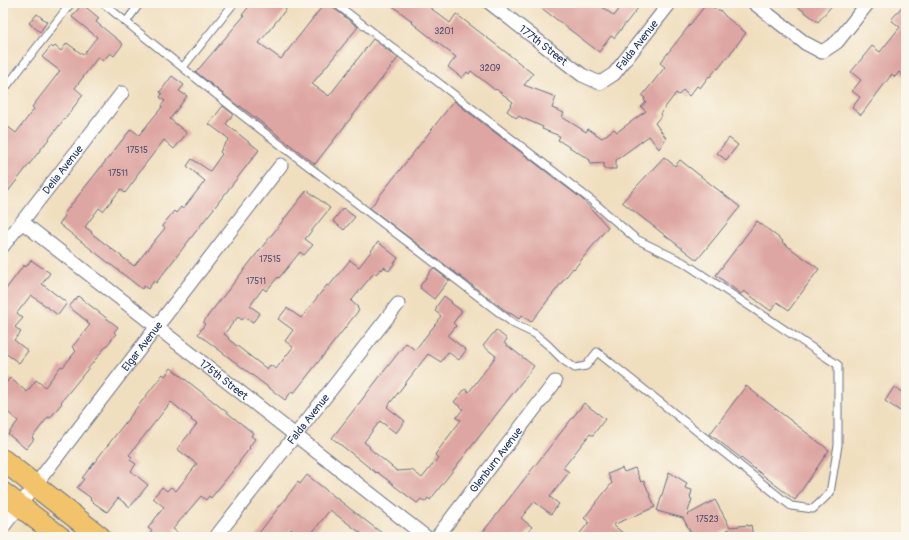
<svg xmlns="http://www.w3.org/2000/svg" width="909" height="540" viewBox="0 0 909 540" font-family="Pangolin,sans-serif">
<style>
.building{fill:#dea6a2}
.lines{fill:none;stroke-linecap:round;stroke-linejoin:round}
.service-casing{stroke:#666d80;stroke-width:9}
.minor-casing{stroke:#666d80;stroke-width:15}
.primary-casing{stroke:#666d80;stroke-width:23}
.service{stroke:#fff;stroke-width:7}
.minor{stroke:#fff;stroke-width:13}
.primary{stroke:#f2c36a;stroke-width:21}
.labels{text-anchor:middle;stroke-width:3;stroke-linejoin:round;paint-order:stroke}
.number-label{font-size:9px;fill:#4c4d6f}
.street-label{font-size:11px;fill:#1b2f5e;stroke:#fbf7ec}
</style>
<rect width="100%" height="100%" fill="#fbf7ec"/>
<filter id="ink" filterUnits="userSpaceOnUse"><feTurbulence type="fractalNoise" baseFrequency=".025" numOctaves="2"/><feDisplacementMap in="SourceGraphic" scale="8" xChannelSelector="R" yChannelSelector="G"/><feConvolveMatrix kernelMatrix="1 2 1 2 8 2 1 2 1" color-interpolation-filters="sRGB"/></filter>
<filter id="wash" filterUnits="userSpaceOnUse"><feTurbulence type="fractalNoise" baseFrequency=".012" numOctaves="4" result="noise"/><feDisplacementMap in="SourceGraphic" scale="16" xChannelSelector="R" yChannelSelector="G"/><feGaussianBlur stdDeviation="0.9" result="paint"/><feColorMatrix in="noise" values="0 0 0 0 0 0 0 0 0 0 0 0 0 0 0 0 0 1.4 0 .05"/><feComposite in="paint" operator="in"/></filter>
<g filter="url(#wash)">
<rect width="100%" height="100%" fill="#f0dfbf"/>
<g id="blocks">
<g class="building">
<path d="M252 3H291L259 43 281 59 325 3H330L332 7 358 27 312 84 329 96 373 39 398 58 315 164 240 106 239 107 196 72 244 16 242 15Z"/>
<path d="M389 3H424L450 23 456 14 507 53 533 74 524 85 556 97 552 108 564 113 562 117 586 132 588 129 602 138 614 129 617 132 646 111 641 107 646 102 644 100 645 98 642 96 665 67 660 63 707 3 717 10H720L725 16 746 33 718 69 717 68 710 77 709 76 700 88 697 86 689 96 683 90 679 95 676 93 660 114 662 115 655 123 666 138 659 149 649 136 616 160V169H604V163L590 164V160L558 140 560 136 542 129 543 127 518 116 516 118 507 111 513 102 496 89 495 90 471 71 469 74 467 72 462 78 448 67 456 57 412 23 413 22Z"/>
<path d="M535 3H597L614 16 624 3H642L614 38 611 36 599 52Z"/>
<path d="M793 3H834L818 22Z"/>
<path d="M905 3H906V78L899 72 895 77 892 74 861 115 852 108 860 97 852 91 861 80 851 72 872 46 880 52 900 27 891 20Z"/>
<path d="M82 4 99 18 96 22 123 44 114 56 110 53 103 61 98 57 75 88 83 95 3 198V123L16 133 34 109 32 107 60 71 42 57 51 46 53 48 55 46 61 51 67 43 83 55 97 37 72 17Z"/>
<path d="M37 14 47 22 40 32 29 23Z"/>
<path d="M172 76 184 85 179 91 187 96 170 119 187 133 174 149 164 140 136 176 137 177 125 193 121 189 103 211 99 208 85 227 92 232 91 233 134 266 165 228 162 226 174 211 176 213 181 207 183 209 205 181 187 166 192 159 210 171 222 154 220 152 222 149H221L229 139 209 124 223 106 233 114 226 124 259 150 156 283 154 281 148 289 144 286 142 289 59 224 65 216 63 215 131 129 139 135 162 107 161 106 165 101 160 97 162 94 160 92Z"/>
<path d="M454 101 582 199 608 227 574 269 573 268 531 322 522 315 519 319 510 313V314L370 208Z"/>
<path d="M729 138 738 145 726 160 717 153Z"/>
<path d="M664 157 675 166 680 160 740 207 697 260 622 202Z"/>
<path d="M307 190 330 208 305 239 313 245 304 255 300 252 279 278 278 277 266 291 263 288 250 306 260 313 253 322 244 317 242 320 238 317 224 334 229 338 228 339 267 369 270 365 276 369 293 347 285 341 293 330 278 319 287 308 301 318 327 285 329 286 350 260 359 267 378 242 398 258 389 271 384 267 382 270 381 269 376 274 374 273 351 301 358 307 357 308 359 310 294 393 292 391 285 400 198 334 205 324 203 323 210 313Z"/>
<path d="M343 208 355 217 344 230 333 221Z"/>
<path d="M757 221 783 241 782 242 819 269 789 310 777 302 771 311 744 291 741 294 716 275Z"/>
<path d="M31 260 50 273 42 284 67 303 58 315 31 295 17 313 23 318 15 327 21 332 14 340 28 351 19 363 5 353 3 355V293L24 265 26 267Z"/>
<path d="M433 268 449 280 434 299 420 288 421 286H420Z"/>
<path d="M78 296 118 327 114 332 116 334 61 402 62 403 50 418 48 417 32 438 34 439 26 449 8 434 18 421 3 408V387L10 378 27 392 36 380 45 387 61 366 63 367 76 351 72 347 90 325 87 323 88 322 69 307Z"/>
<path d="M444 296 452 302 451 303 462 311 453 323 456 326 448 336 466 350 459 360 448 352 441 362 428 354 387 407 405 421 396 433 380 421 364 442 370 447 369 448 397 471 412 470 422 478 438 458 435 455 437 452 461 420 456 418 463 409 454 402 465 389 469 392 496 356 483 346 496 330 507 339 504 343 534 366 430 500 428 498 425 502 421 499 417 503 393 485V484L377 472 376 473 360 460 332 438 406 343 415 350 438 321H437L441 316 435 311 437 308 436 307Z"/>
<path d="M171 368 253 433 251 436 255 439 249 447 250 448 239 462H240L211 498 209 496 206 500 201 496 173 529 183 537H147L152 531 148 528 164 507 153 498 162 487 167 491 171 487 176 491 197 464 177 449 197 424 191 420 192 419 171 402 129 455 132 457 130 460 136 464 131 471 148 485 130 507 118 498 107 512 90 500 91 498 77 488 84 479 82 478 90 468 163 374 165 376Z"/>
<path d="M746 386 829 450 795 500 710 434Z"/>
<path d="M894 387 906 395V403L900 411 885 401Z"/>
<path d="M584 403 605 419 593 435H592L590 434 563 468 569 472 550 497 559 504 551 514 536 503 534 502 521 518 532 527 524 537H479Z"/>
<path d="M622 468 624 472 635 468 641 482 644 481 655 507 613 525 628 537H577L589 522 584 518 612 483 608 474Z"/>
<path d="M669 472 687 483 685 488 692 490 690 498 692 499 687 515 715 500 730 527 748 525V526L751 525 753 537H730L729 529 713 537H693L683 518 657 511Z"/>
<path d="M307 475 353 511 387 537H366L330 510 311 534 308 532 305 537H301L291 529 285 537H256L298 482 300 484Z"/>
</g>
</g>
</g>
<g filter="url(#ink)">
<use href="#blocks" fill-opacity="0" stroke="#666d80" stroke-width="1"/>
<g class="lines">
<defs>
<g id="service">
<path d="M103 3 126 22 140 3"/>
<path d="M126 22 243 116 514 324 535 334 548 345 563 360 575 368 586 366 597 352 791 506 813 509 830 493 838 445V365L683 262 636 239 591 200 335 3"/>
<path d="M183 67 234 3"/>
<path d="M3 91 71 3"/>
</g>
<g id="minor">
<path id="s1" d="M490 3 582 75 600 83 614 74 670 3"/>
<path d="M754 3 805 43 822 52 837 42 868 3"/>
<path id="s2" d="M22 222 426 537"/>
<path id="s3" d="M3 246 122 93"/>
<path id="s4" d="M3 527 281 165"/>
<path id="s5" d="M218 534 398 304"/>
<path id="s6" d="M437 537 555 382"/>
</g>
<g id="primary">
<path d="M3 460 100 537"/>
<path d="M3 493 60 537"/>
</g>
</defs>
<use href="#service" class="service-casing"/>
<use href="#minor" class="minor-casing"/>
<use href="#primary" class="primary-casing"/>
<use href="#service" class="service"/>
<use href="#minor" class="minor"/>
<use href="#primary" class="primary"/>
</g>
</g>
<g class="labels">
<g class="number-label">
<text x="444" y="34">3201</text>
<text x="490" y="71">3209</text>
<text x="137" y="153">17515</text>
<text x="118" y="176">17511</text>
<text x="270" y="262">17515</text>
<text x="256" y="284">17511</text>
<text x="707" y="522">17523</text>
</g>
<g class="street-label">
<text dy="4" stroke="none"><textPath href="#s1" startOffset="68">177th Street</textPath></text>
<text dy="4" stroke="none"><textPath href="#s1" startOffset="190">Falda Avenue</textPath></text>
<text dy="4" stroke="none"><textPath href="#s3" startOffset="97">Delia Avenue</textPath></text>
<text dy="4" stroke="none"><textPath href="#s4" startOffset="228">Elgar Avenue</textPath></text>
<text dy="4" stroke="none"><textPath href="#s2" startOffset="256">175th Street</textPath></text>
<text dy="4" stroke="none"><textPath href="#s5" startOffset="146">Falda Avenue</textPath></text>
<text dy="4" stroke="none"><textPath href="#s6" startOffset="97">Glenburn Avenue</textPath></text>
</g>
</g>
<rect width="909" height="540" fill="none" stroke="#fbf7ec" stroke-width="16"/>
</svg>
